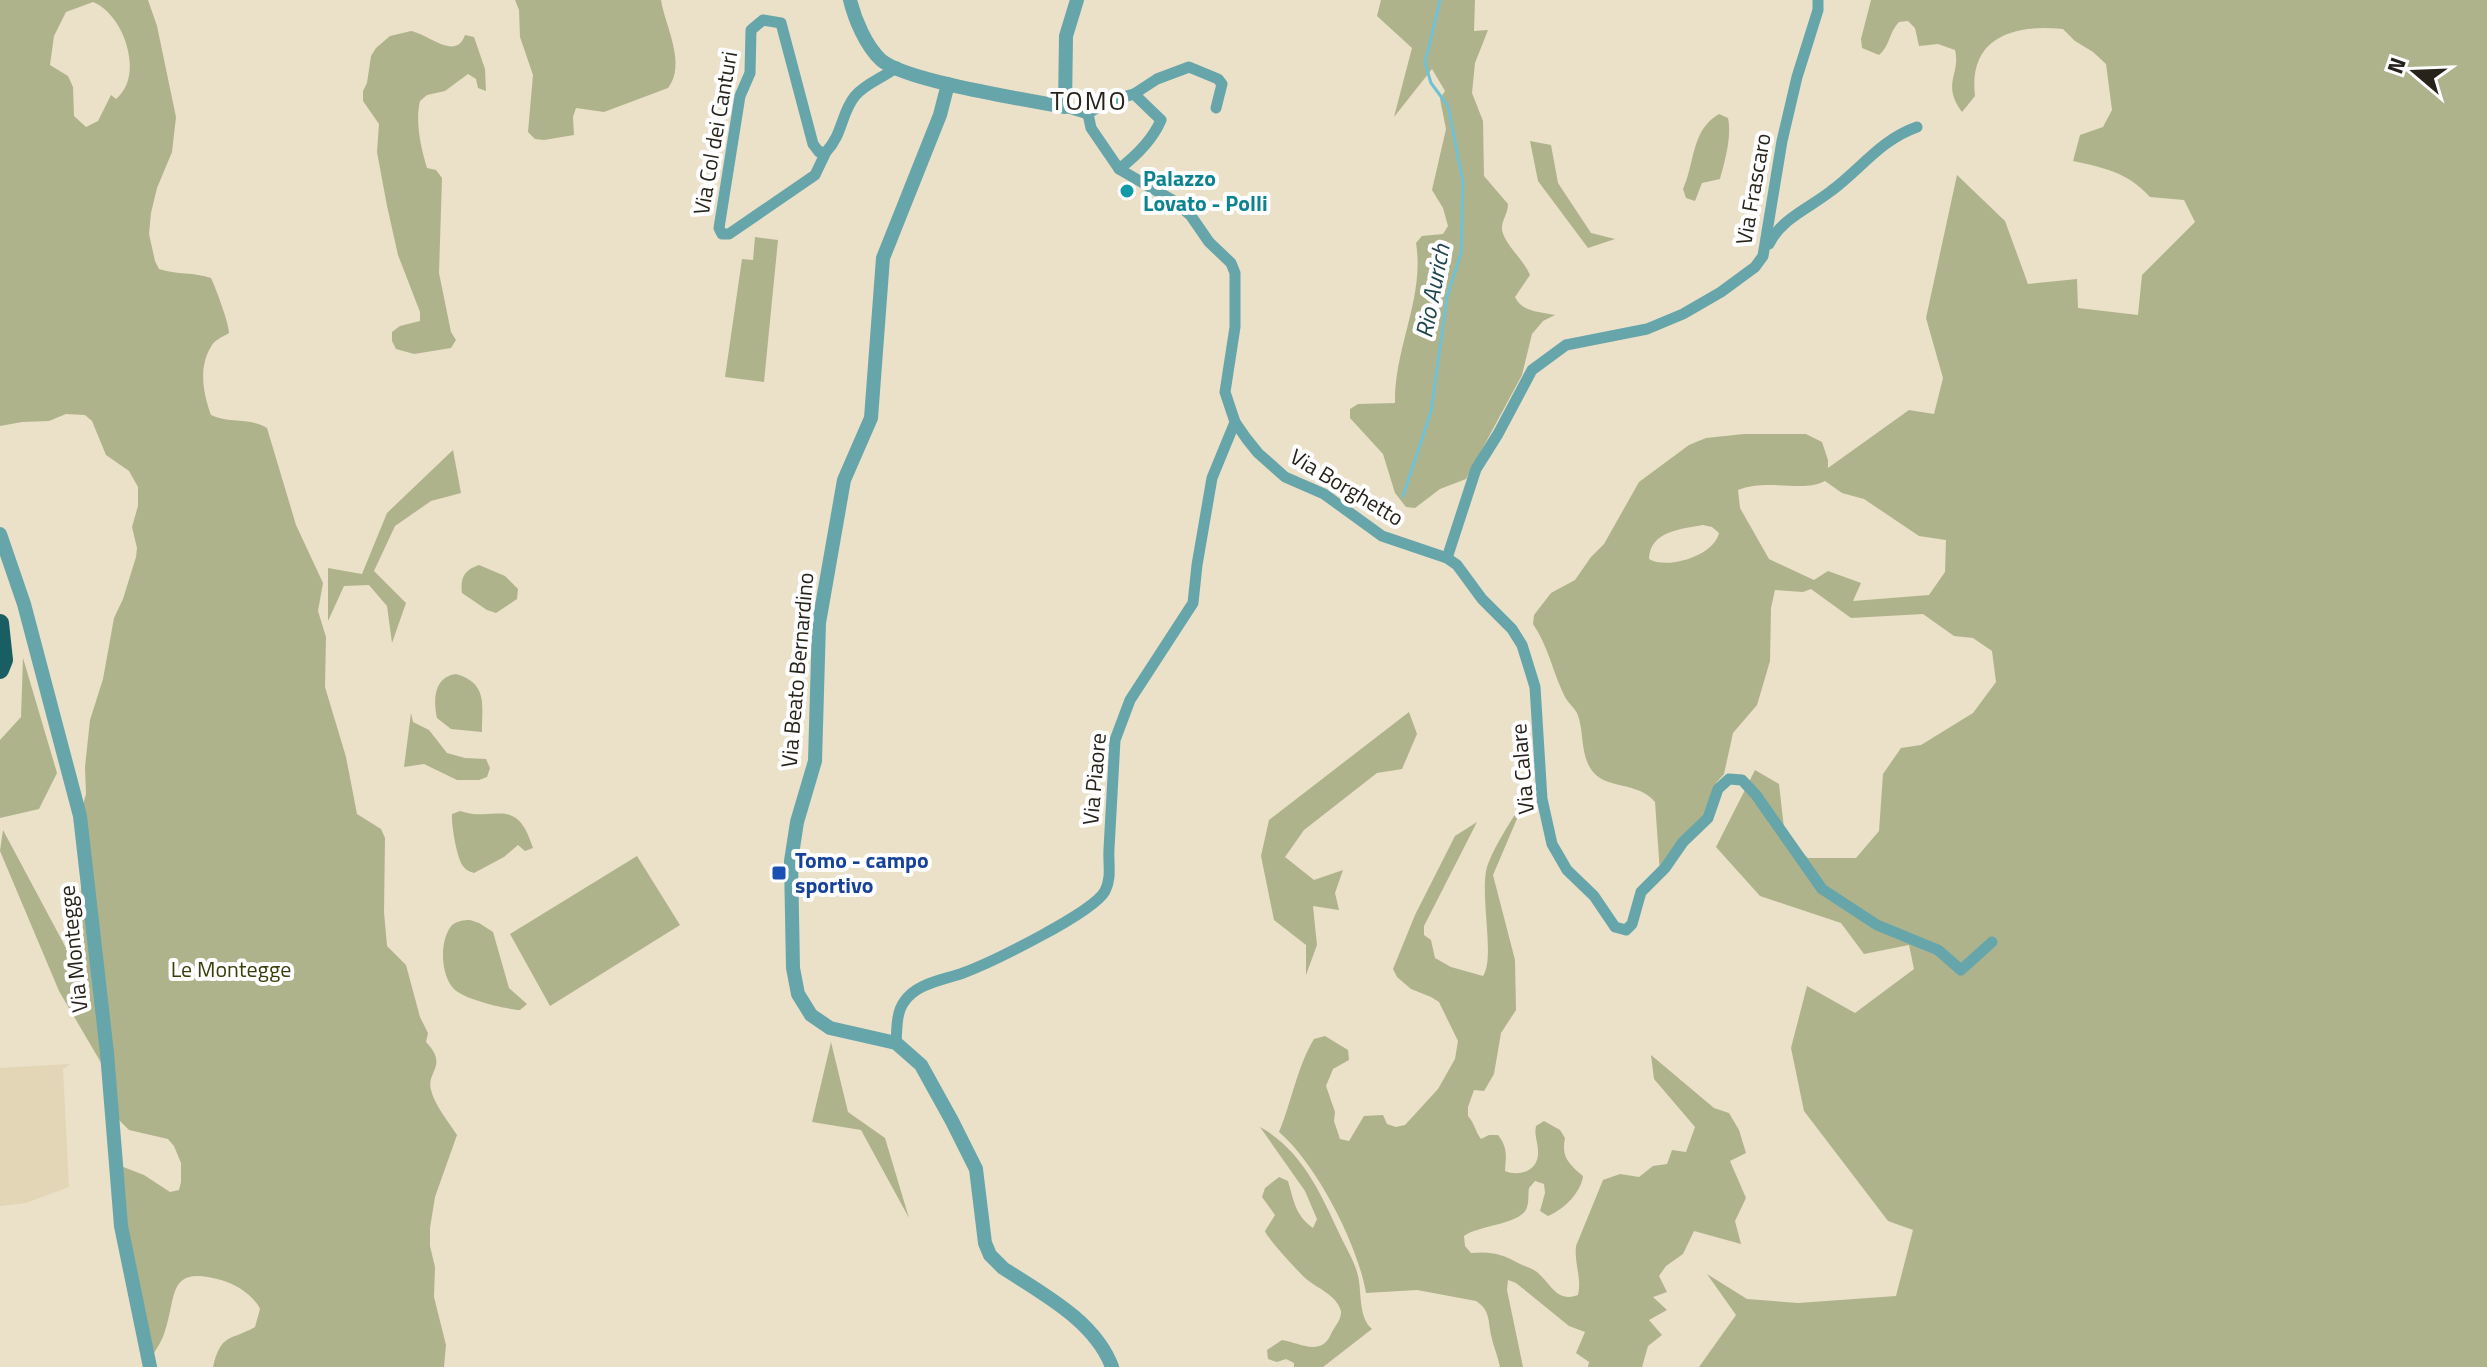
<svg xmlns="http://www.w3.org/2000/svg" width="2487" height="1367" viewBox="0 0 2487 1367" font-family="'Titillium Web',sans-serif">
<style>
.built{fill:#e3d6b7}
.green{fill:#afb38c;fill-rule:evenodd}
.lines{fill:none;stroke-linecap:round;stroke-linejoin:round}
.stream{stroke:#6fc2d5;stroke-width:3}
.minor{stroke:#66a5aa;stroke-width:11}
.tertiary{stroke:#66a5aa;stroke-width:14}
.trunk{stroke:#195e62;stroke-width:18}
.culture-dot{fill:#0f9aa8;stroke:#fff;stroke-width:3}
.transit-dot{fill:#1a4fb4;stroke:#fff;stroke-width:3}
.labels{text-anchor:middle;stroke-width:8;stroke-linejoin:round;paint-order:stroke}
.street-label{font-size:22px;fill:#27231a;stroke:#fff}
.culture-label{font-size:22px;font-weight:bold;fill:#0d838f;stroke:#fff;text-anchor:start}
.transit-label{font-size:22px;font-weight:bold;fill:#164399;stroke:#fff;text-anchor:start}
.park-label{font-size:22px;fill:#3b3e0b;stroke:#fff}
.water-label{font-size:24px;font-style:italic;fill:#1f454e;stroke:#fff}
.quarter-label{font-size:26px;letter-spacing:2px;fill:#27231a;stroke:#fff}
</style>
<rect width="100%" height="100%" fill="#ebe0c8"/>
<path class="built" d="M70 1064 63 1069 69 1187 26 1203 0 1206V1068Z"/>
<g class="green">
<path d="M0 0H148L157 26 176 117 172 152 157 188 151 213 149 234 155 261 159 269C176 275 195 272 211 278 216 289 229 323 229 333 224 336 215 340 212 345 198 366 203 393 211 415 230 424 250 417 267 428L296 525 323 583 318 611 326 637 325 687 346 757 357 814 381 829 385 838 384 912 387 946 406 965 420 1017 428 1033 426 1042C449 1066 426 1071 431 1090 435 1106 448 1121 457 1135L435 1197 430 1228V1246L435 1267 434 1297 446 1345 444 1367H213C221 1333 230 1341 255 1327L260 1309C254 1296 236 1284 221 1280 167 1265 177 1295 165 1331 162 1341 156 1350 150 1359L113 1163 144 1175 170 1192 179 1190 181 1182V1163L174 1146 168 1139 129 1130 108 1109 103 1066 59 991 0 851 3 830 73 961 86 845 81 812 86 794 85 767 90 720 103 679 114 618 123 599 136 557 137 548 132 527 138 506V487L129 471 106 455 92 421 85 415 66 414 49 421 22 422 0 426ZM93 2C124 14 145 76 116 99L111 95 98 121 86 127 74 116 73 87 68 76 50 65 54 36 66 12Z"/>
<path d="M515 0H661C665 26 687 64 668 88L604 112 576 108 573 117 574 135 544 140 535 139 528 132 533 75 520 37 519 10Z"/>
<path d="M1381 0H1475L1474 31 1488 30 1475 63 1472 93 1483 121 1484 176 1508 204C1508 214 1501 221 1502 230 1505 245 1524 260 1530 275L1515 297C1522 312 1539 312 1555 315L1543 321 1532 334 1522 375 1466 479 1440 489 1415 508 1406 507 1395 493 1383 454 1350 418V409L1358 404 1395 403C1394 348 1425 297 1416 243L1422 236 1443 234 1448 226 1443 208 1432 190 1446 129 1440 99 1445 91 1432 69 1394 117 1412 48 1377 16Z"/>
<path d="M1871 0H2487V1367H1699L1736 1315 1707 1274 1747 1299 1798 1303 1896 1296 1913 1230 1888 1221 1804 1111 1791 1048 1807 986 1855 1013 1914 969 1909 945 1864 954 1841 923 1760 896 1716 847 1755 770 1779 784 1785 837 1808 858H1856L1879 831 1883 774 1901 748 1921 745 1973 713 1996 682 1992 651 1973 638 1954 636 1923 614 1851 618 1811 589 1803 592 1775 590 1771 608 1770 661 1757 705 1733 733 1724 774 1716 783 1708 818 1660 873 1655 802C1639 782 1608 789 1594 773 1579 756 1585 732 1577 713 1573 706 1566 701 1563 693 1552 669 1548 646 1533 624L1534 615 1551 593 1575 580 1591 557 1604 544 1639 482 1689 445 1706 438 1744 434H1806L1822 442 1828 460V468L1909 410 1934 414 1943 378 1926 318 1957 175 2005 221 2028 284 2077 279 2078 308 2138 315 2142 275 2195 222 2184 200 2150 197C2127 172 2105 168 2073 161L2080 135 2103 127 2112 110 2106 64 2093 52 2075 41 2063 29C2014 24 1968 37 1975 96L1962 112C1941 84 1961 74 1955 50L1938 44 1919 46 1915 28 1908 21 1899 22C1889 32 1890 46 1879 55L1862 48 1861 39ZM1825 481 1842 493 1864 499 1919 536 1946 540 1945 572 1929 595 1853 601 1861 583 1828 571 1814 580 1769 559 1740 508 1738 490C1767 478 1804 493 1825 481ZM1703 525 1712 527 1719 533C1714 556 1667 570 1649 559 1650 531 1681 529 1703 525Z"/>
<path d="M411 31C430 35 456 61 465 35L474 37 485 69 486 91 478 88 476 79 468 74 445 91 427 95 420 101C415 122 421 148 427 168L436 170 442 178 439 273 451 332 456 340 451 348 414 354 396 349 392 341V332L400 326 420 321V312L398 255 387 206 377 152 379 124 363 101V91L367 83 371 56 376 48 390 36Z"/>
<path d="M1719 114 1728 118C1732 136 1725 161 1720 179L1702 183 1695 201 1686 198 1683 189C1695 163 1691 130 1719 114Z"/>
<path d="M1530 141 1551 145 1558 183 1591 233 1615 239 1588 248 1538 181Z"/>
<path d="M755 237 778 240 764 382 725 377 742 259 753 260Z"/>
<path d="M453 450 461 493 431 501 395 526 374 571 406 603 392 643 387 606 369 585 344 586 328 621V568L362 574 387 513Z"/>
<path d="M479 565 505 576 518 589 517 599 496 613 487 610 462 593C460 578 464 570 479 565Z"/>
<path d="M23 658 57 773 39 809 0 818V740L21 717Z"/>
<path d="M456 674C488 683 482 705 482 732L451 729 437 718C433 699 434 677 456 674Z"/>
<path d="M1409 712 1417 734 1402 769 1377 773 1304 830 1285 857 1314 880 1343 870 1335 893 1339 910 1313 906 1317 945 1306 975V945L1274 920 1261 856 1269 820Z"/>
<path d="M411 713 413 722 429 730 447 753 465 758 486 759 490 768 487 777 479 780H457L424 764 404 767Z"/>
<path d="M1528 793 1493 875 1515 960 1516 1010 1501 1033 1494 1074 1484 1091 1474 1090 1468 1107V1116C1475 1124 1475 1131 1481 1139L1489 1135H1498C1508 1148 1506 1156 1505 1171 1519 1177 1539 1171 1538 1152 1538 1142 1534 1136 1536 1126L1544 1121 1560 1130 1565 1138C1561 1157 1569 1164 1583 1176 1581 1193 1563 1210 1548 1216L1540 1211 1545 1193 1544 1184 1535 1181 1529 1188C1528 1194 1529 1202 1527 1207 1523 1224 1478 1225 1464 1236L1465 1246 1471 1253C1492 1251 1502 1254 1520 1264 1526 1267 1532 1268 1537 1272 1551 1284 1557 1303 1578 1295 1582 1278 1574 1263 1576 1246L1603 1180 1620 1174 1639 1177 1653 1166 1667 1164 1672 1150 1686 1152 1695 1127 1654 1079 1651 1055 1714 1108 1729 1113 1739 1130 1746 1153 1730 1161 1746 1198 1735 1221 1741 1244 1694 1231 1683 1254 1666 1266 1659 1276 1667 1292 1653 1297 1667 1310 1649 1320 1662 1335 1648 1346 1642 1367H1588L1589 1362 1576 1353 1585 1332 1569 1326 1516 1283 1508 1280 1507 1290 1523 1367H1500C1498 1356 1493 1346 1491 1335 1488 1320 1490 1310 1476 1301L1417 1290 1366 1293C1358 1245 1316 1163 1279 1132 1292 1101 1297 1067 1314 1039L1325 1036 1348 1050 1349 1060 1333 1069 1326 1086 1335 1112 1334 1121 1340 1139 1349 1141 1364 1116 1383 1115 1387 1124 1396 1127 1405 1125 1438 1089 1455 1059 1458 1041 1439 1002 1431 997 1411 989 1397 977 1393 969 1415 915 1455 836 1477 822 1424 926V935L1431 940 1435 958 1451 967 1483 976C1496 957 1478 890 1488 864 1497 840 1515 816 1528 793Z"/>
<path d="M460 811C496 823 516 794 533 848L525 851 518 845 504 857 474 873C468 871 466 870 463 866 457 859 451 824 452 814Z"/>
<path d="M637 856 680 925 550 1006 510 934Z"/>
<path d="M470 920 479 923 493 932 509 988 527 1004 520 1010C505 1009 467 1000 455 990 440 976 439 940 452 925 457 921 464 920 470 920Z"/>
<path d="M831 1042 848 1112 885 1138 909 1218 861 1130 812 1122Z"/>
<path d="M1260 1127C1302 1150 1321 1194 1340 1235 1346 1248 1355 1262 1358 1276 1362 1292 1358 1317 1372 1329L1323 1367H1294V1363L1286 1359 1277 1362 1268 1359 1267 1350 1282 1340C1300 1343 1321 1357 1331 1334 1334 1327 1342 1319 1341 1311 1336 1294 1316 1288 1305 1278 1297 1270 1267 1238 1265 1231L1275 1215 1262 1197 1265 1188 1279 1177 1288 1181C1294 1201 1295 1215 1313 1228L1317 1219 1305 1191Z"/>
</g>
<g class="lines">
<path class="stream" d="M1403 496 1431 412 1447 297 1461 253 1463 182 1448 106 1431 83 1425 63 1440 0"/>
<g class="minor">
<path d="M1134 94 1157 79 1189 67 1218 79 1222 84 1216 108"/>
<path d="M1065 107 1088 114"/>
<path d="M1088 114 1091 128 1119 169 1174 201 1191 216 1209 242 1231 263 1235 273V327L1225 392 1235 422 1246 438 1258 453 1285 477 1324 494 1382 536 1447 558 1457 565 1482 599 1512 629 1522 645 1535 687 1542 799 1552 844 1567 870 1594 896 1615 927 1626 930 1632 924 1641 892 1665 868 1683 842 1708 818 1718 789 1729 779 1742 780 1756 795 1822 889 1877 925 1938 950 1961 970 1992 942"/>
<path d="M1088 114C1102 102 1116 99 1134 94L1161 120C1152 141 1136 156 1119 169"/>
<path d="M826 152 815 175 729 234H722L719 228 740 96 750 73 751 30 763 20 781 23 813 144 819 152H826C843 134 841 113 855 96 866 83 883 78 897 67"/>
<path d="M1769 244C1782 218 1808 209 1831 191 1861 169 1880 140 1917 127"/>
<path d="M1447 558 1476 469 1498 434 1532 370 1566 345 1647 329 1683 314 1721 292 1755 267 1763 256 1782 141 1797 77 1818 10V0"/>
<path d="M896 1043C897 1030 896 1013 904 1002 916 983 944 980 963 973 990 963 1093 913 1105 891 1112 877 1108 864 1109 849 1111 813 1113 776 1115 740L1130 700 1193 603 1197 565 1212 478 1235 422"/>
</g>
<g class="tertiary">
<path d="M850 0C855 20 866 46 881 60 905 81 1028 100 1065 107L1066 36 1077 0"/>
<path d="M948 84 940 115 883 258 871 418 844 480 819 623 815 761 797 822 791 861 793 968 798 994 811 1015 830 1028 896 1043 921 1065 952 1121 976 1169 985 1243 990 1255 1003 1268C1043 1294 1095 1321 1112 1367"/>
<path d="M0 534 24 604 80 816 107 1053 121 1226 150 1367"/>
</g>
<path class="trunk" d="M0 623 4 660 0 670"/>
</g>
<circle class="culture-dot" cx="1127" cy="191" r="8"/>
<rect class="transit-dot" x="771" y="865" width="16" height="16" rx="4"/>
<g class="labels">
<g class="street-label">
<text transform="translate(715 133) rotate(-80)" y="8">Via Col dei Canturi</text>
<text transform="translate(1753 189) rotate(-80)" y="8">Via Frascaro</text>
<text transform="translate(1347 487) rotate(31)" y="8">Via Borghetto</text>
<text transform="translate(797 670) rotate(-85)" y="8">Via Beato Bernardino</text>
<text transform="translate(1522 769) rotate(-95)" y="8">Via Calare</text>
<text transform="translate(1094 779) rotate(-85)" y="8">Via Piaore</text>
<text transform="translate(73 949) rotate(-96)" y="8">Via Montegge</text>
</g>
<g class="culture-label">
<text x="1143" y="186">Palazzo<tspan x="1143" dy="25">Lovato - Polli</tspan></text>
</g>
<g class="transit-label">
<text x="795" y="868">Tomo - campo<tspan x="795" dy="25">sportivo</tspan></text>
</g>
<g class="park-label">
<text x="231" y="977">Le Montegge</text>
</g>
<g class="water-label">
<text transform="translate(1433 291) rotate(-79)" y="8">Rio Aurich</text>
</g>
<g class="quarter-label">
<text x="1089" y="110">TOMO</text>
</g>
</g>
<g transform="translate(2415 72) rotate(289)" stroke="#ffffff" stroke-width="6" paint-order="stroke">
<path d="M0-6L14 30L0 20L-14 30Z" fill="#27231a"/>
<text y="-12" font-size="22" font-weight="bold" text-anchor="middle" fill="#27231a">N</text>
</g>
</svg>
